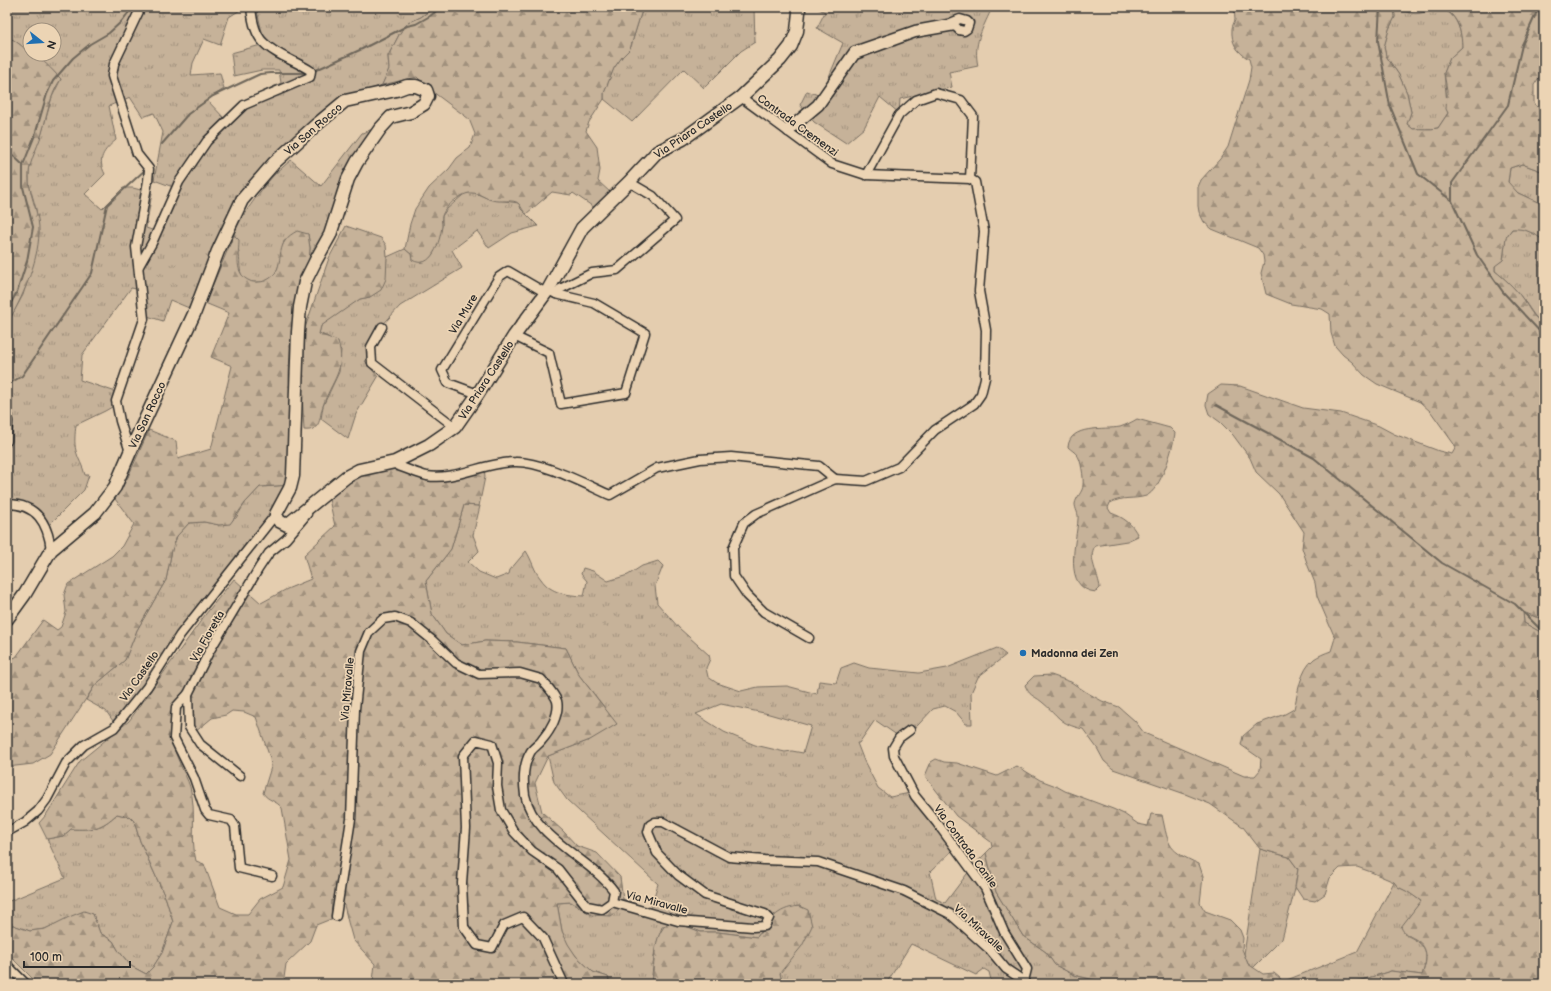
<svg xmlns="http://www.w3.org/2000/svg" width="1551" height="991" viewBox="0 0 1551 991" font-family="'Balsamiq Sans',sans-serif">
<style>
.grass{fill:url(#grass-tufts);stroke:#786e62;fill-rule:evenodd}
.forest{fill:url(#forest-firs);stroke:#786e62;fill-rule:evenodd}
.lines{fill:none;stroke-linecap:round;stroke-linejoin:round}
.stream{stroke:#6e665a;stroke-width:2}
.street-casing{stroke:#2b2b2b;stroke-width:11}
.secondary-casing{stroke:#2b2b2b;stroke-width:15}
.street{stroke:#ecd4b4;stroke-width:8}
.secondary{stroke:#ecd4b4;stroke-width:12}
.poi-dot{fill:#1f6fb2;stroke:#ecd4b4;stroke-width:1.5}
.labels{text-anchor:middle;stroke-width:3.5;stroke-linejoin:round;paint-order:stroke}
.street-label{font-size:11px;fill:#2b2b2b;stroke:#ecd4b4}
.poi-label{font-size:11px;font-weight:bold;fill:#2b2b2b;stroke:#ecd4b4;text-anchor:start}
</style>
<defs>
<pattern id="grass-tufts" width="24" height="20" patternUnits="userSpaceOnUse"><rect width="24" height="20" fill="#c6b299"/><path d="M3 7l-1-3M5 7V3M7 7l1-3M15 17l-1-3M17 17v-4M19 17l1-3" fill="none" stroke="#a1917d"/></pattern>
<pattern id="forest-firs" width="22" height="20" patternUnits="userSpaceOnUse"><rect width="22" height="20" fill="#c6b299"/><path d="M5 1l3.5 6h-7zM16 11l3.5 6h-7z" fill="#a1917d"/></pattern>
</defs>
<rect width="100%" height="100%" fill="#e4cdaf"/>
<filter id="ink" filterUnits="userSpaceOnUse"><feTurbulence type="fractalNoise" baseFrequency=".025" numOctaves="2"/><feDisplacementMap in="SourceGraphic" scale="8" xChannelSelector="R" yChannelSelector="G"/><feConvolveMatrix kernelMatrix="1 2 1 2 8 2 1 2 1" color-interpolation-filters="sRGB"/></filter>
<g filter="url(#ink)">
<g class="grass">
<path d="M7 7H245L229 17 220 45 204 39 193 63 191 75 220 73 224 89 207 100 225 119 245 100 281 83 279 70H262L234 76 231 53 265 44 257 11 251 7H435L421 17 408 23 400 33 388 56 389 69 382 85 346 98 266 166 207 265 189 308 170 300 163 321 144 315 142 290 131 288 82 355 80 380 116 392 119 403 105 411 76 425C75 434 74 442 76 451 78 459 83 466 85 475H89L84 490 49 525 36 511 7 508V324L23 295 34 259 39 233 36 209 29 184V173L31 159 41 136 52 97 61 79 41 60 32 54H54V30H30V52C22 47 16 40 7 37ZM130 97 143 117 154 113 163 132 154 180 173 187 158 232 146 228 152 193 133 188H123L102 209 85 194 105 174C97 159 103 151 116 140L109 106Z"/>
<path d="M643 7H752L754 9 755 42 741 51 704 88 684 69 632 122 604 99V93L614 68 622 57 630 49Z"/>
<path d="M815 7H999L991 10C982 30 973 44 978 66L949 72 952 87 900 99 899 113 880 97 864 128 846 143 814 122 800 105 807 91 821 96 843 43 817 28 825 12Z"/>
<path d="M1394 7H1402L1404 11C1410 11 1417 13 1423 12 1428 12 1433 9 1438 9 1457 10 1462 33 1462 47L1450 58 1444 73 1448 113 1438 128C1429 130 1422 128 1413 129L1407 124 1411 112 1407 93 1399 75 1386 56 1384 47 1389 29 1395 17Z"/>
<path d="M373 129 344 171 332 220 308 280 310 248 308 234 284 241C281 252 281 267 273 276 270 279 264 282 259 282 236 284 241 268 239 253 238 247 234 241 234 235 234 225 266 183 275 174 280 169 286 165 291 160L321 186 362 133Z"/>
<path d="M1522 164 1544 172V205L1518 193 1508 183 1510 168Z"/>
<path d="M473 192 489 199 519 203 521 209 538 226 512 233 489 248 477 231 452 250 462 268 400 306 379 329 365 361 378 377 356 414 348 439 321 419 323 406 339 372 341 350 328 337 319 333 321 326 342 310 360 299 370 297 386 266 387 257 405 249 411 254 436 247 442 226V216L447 209 464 194Z"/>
<path d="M1521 228 1537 235 1544 241V325C1532 315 1531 309 1522 298 1515 288 1504 278 1495 271V265L1503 260 1506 237 1512 229Z"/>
<path d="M291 485 284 511C247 554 209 596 173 641 152 667 138 699 113 721L106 711 86 700 95 685 125 660 137 630 166 580 172 550 177 536 189 523 204 522 219 525 236 518 245 503 260 487Z"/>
<path d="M464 505 480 506 473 535 479 551 468 562 479 572 496 579 509 574 510 570 526 551C532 560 534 571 541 579 551 594 568 595 584 596L587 581 581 574 583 568 593 571 608 581 628 575 642 566 658 561 663 566 655 586 657 603 679 628 709 655 710 659 706 668 708 677 717 683 741 691 758 687 787 686 817 694 819 681 836 683 841 668 854 663 869 668 919 673 947 668 997 648 1006 655 978 677 971 693 972 724H966L956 712 945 706 933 709 904 740 875 720 859 743H857L864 761 878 788 890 797 910 793 957 846 930 872 936 899 945 903 973 866 986 853 996 892 1023 936 1046 952 1055 965 1074 975 1111 984H992L989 972 984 969 976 975 911 944 886 984H787L782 983 780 973 788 961 775 914 757 937 718 932H701L683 925 662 927 655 948 651 984H610L608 977 593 972 576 956 567 944 562 931 557 903 571 902 592 915 619 910 623 899 650 909 658 884 567 800 554 782 548 756 590 740 605 708 579 675 566 648 517 642 485 641 462 645 446 634 432 614 426 581 451 549ZM721 704 769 714 811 726 803 753 792 751 785 752 755 745 724 732 696 714Z"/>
<path d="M1523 611 1536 617 1544 618V634L1524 623Z"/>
<path d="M117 814 130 817 134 821 140 841 166 899 173 922 162 953 153 967 146 974 131 966 118 950 113 941 100 933 93 914 56 924 45 929 30 931 13 925 7 917V902L65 878 47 839 63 836 71 829C92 830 101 829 117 814Z"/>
<path d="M1260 849 1289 857 1298 869 1295 889 1282 939 1253 968 1248 964 1244 954Z"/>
<path d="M1394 882 1398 887 1409 892 1422 902 1404 934C1427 945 1430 951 1422 975L1391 971 1355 982 1353 984H1281L1282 982 1357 952Z"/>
</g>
<g class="forest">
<path d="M435 7H643L630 49 622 57 614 68 604 93V99L589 122 586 131 597 147 600 170 598 181 611 193 595 208 573 193 571 195 552 192 526 214C523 211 522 208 519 204 514 198 500 203 492 200 486 199 480 193 472 193 462 192 445 206 442 216 441 219 442 223 442 226 440 241 432 271 412 260L411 254 405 249 410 224 415 209 429 188 449 169 457 158 470 148 475 134 469 119 429 89 417 77 382 85 389 69 388 56 400 33 408 23 421 17Z"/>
<path d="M1234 7H1394L1395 17 1389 29 1384 47 1386 56 1399 75 1407 93 1411 112 1407 124 1413 129C1422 128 1429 130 1438 128L1448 113 1446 109 1447 90 1444 73 1450 58 1462 47C1462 33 1457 9 1438 9 1424 9 1422 18 1404 11L1402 7H1544V70L1534 85V104L1544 111V172L1522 164 1510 168 1508 182 1518 193 1544 205V241C1534 233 1525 228 1512 229L1506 237 1503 260 1495 266V271C1504 278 1515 288 1522 298 1530 309 1532 316 1544 325V618L1536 617 1523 612 1524 623 1544 634V984H1353L1355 982 1391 971 1422 975C1427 962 1430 947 1415 939 1408 935 1404 934 1401 927L1421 901 1408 892 1398 887 1394 882 1371 872 1357 867 1340 868 1330 878 1325 894 1315 901 1303 899 1295 887 1298 869 1289 857 1260 849 1243 827 1210 804 1185 794 1113 769 1104 761 1097 748 1083 729C1059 724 1059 716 1042 702 1032 694 1030 697 1025 685L1034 676 1051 675 1071 682 1086 692 1102 701 1119 707 1135 721 1144 733 1244 776H1255L1260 770 1261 759 1241 745 1243 736 1257 724 1285 714 1294 709C1298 693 1300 670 1314 659 1318 656 1325 653 1331 651L1335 638 1317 596 1315 583 1308 566 1302 548 1304 532 1279 494 1256 472 1250 458 1233 435 1220 422 1209 414 1206 405 1208 394 1221 385 1240 386 1303 408 1341 413 1379 426 1394 434 1439 451 1452 454 1456 447 1431 412 1420 402 1377 384 1364 375 1352 362 1343 355 1335 346 1331 333 1330 314 1322 309 1291 304 1266 294 1261 273 1264 262 1263 255 1258 248 1212 229 1204 222 1199 212 1198 206V187L1201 180 1220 159 1228 147 1249 80 1251 67 1249 59C1237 52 1231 43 1232 29 1232 26 1234 23 1235 20 1235 16 1234 11 1234 7Z"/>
<path d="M7 37C16 40 22 47 30 52V54C41 56 53 71 61 79 50 94 47 116 42 133 37 150 27 164 29 182 31 200 40 215 39 233 38 263 22 299 7 324V77C9 64 7 50 7 37Z"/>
<path d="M346 226 381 238 386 245 387 257 386 279 381 290 370 297 360 299 321 326 319 334 338 341C347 370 331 381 323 406 319 416 322 432 304 430L301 374 305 328 329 258Z"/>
<path d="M297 231 308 234 310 248 308 280 293 325 290 348 289 375 290 400 291 485 260 487 245 503 230 524 219 525 204 522 189 523 177 536 172 550 166 580 137 630 125 660 95 685 50 754 33 764 7 767V660L16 657 43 620 57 630 61 627 66 612 64 595 68 584 112 556 122 546 134 524 115 499 128 477 149 430 176 441 178 459 211 449 232 366 211 357 229 313 205 303 234 235 239 240C239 255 233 274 250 281 254 283 261 282 265 281 285 272 276 254 285 241 288 236 292 234 297 231Z"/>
<path d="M1137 419 1170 428 1175 433C1173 448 1161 490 1146 496 1133 500 1123 496 1110 503L1108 508 1111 513C1123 517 1133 524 1138 536L1127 541 1095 546C1087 558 1099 575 1100 588L1096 592C1061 589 1077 541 1078 519 1079 514 1075 509 1075 504 1076 497 1083 492 1083 485 1084 479 1081 458 1077 455 1075 452 1071 450 1068 447 1070 424 1104 430 1120 427 1126 425 1132 422 1137 419Z"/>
<path d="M402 464C432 477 452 472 484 467L485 477 479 506 464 505 451 549 426 581 432 614 446 634 462 645 485 641 517 642 566 648 579 675 617 724 590 740 548 756 535 783 542 812 563 831 577 846 597 853 620 877 623 899 619 910 611 916 592 915 571 902 557 903 562 931 568 944 576 956 593 972 608 977 610 984H371L373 981 375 964 353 940 348 922 344 905 332 900 331 919 316 925 310 941 286 964 284 978 289 984H100L96 982 95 984H38L7 953V929L13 925 30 931 45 929 69 917 84 911 93 914 100 933 113 941 118 950 131 966 146 974 153 967 162 953 173 922 166 899 140 841 134 821 130 817 117 814C101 829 92 830 71 829L63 836 47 839 39 823 46 815 80 761 129 721 205 615 234 579 261 603 287 589 311 579 304 555 335 526 329 499 327 500 335 489 365 472ZM184 701 186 729 195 732 212 718 226 715 232 711 244 712 256 717 270 758 271 767 263 793C268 801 276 800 282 808L291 860 283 887 260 899 248 914H236L220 907 204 864 196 861C190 837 197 811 190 787 186 774 171 750 172 736 174 725 181 711 184 701Z"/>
<path d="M936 759 944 762 957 763 997 776 1017 766 1040 780 1056 786 1065 791 1113 809 1124 814 1138 824 1148 826 1151 814 1162 815C1169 848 1168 850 1199 864L1203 876 1200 903 1205 911 1230 920 1240 930 1243 938 1242 949 1248 964 1263 974 1274 973 1280 978 1282 982 1281 984H1111L1074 975 1055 965 1046 952 1023 936 996 892 986 853 992 847 991 842 956 816 925 776 931 762Z"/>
<path d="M799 906 808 910 812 926 802 946 780 973 782 983 787 984H651C656 964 651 936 669 922L683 925 701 932H718L757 937C771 920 775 909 799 906Z"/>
</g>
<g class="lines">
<g class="stream">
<path d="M1380 7 1378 41 1390 106 1418 174 1452 201 1477 255 1503 292 1544 336"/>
<path d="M316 70 362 49 407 26 416 24 430 16 441 7"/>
<path d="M162 144 188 114 213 96 260 74 271 73H306"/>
<path d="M7 150 23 165"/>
<path d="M1452 201V183L1508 105 1522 45 1539 7"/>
<path d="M7 310 17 292 27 261 33 227 23 187V165L35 135 47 94 53 81 73 58 90 44 109 33 121 22 133 7"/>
<path d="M7 385 22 376 92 273 107 205 146 169"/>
<path d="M1216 405 1314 458 1442 563 1515 604 1544 633"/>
</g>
<defs>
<g id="street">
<path d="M741 97 832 164 866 175 970 179 975 182 984 231 979 291 986 330 985 378 981 394 974 404 935 430 899 467 866 481 835 479 756 514 744 523 733 548 734 576 747 595 764 612 809 638"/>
<path d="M786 130 817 104 854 51 915 30 948 24 960 19 967 21 969 23 967 29 964 31 959 30 955 26 915 33 855 55 819 106 788 132"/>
<path d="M866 175 899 115 916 100 936 93 961 100 973 116 970 179"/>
<path d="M139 266 152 243 179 182 207 141 244 105 310 77 311 71C296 61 275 55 263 42 255 34 252 18 251 7"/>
<path d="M556 294 560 289 592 273 617 270 675 220 653 196 629 182"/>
<path d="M382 327 371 347 372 363 455 427"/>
<path d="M514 336 549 353 561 404 626 393 645 333 594 303 556 294 548 290"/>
<path d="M478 394 448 383 442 370 499 277 508 271 546 293"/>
<path d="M7 441 8 421"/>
<path d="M130 452 120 421 116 401 144 319 136 247 148 181 149 169 137 154 112 76 114 64 141 7"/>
<path d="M395 462 398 466C408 469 418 474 427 476 453 481 487 462 515 462 541 461 585 484 610 495L657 468 700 459 731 457 819 466 835 479"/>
<path d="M7 504C37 504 48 523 51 550"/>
<path d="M188 694 176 707 174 738 194 778 205 810 209 815 231 820 235 826 239 868 272 876"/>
<path d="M910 730 899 738 893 748 894 756 915 796 937 823 985 888 1004 932 1027 969 1025 977 1022 981"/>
<path d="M240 776 200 744 189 727 188 694 209 652 259 568 269 553 286 539 307 514"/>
<path d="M7 832 25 822 38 811 47 799 66 763 84 745 114 728 147 687 180 635 276 514"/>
<path d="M336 916 351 819 355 709 361 651 369 632 383 619 395 617 411 623 432 640 456 663 479 674 520 673 541 679C546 685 555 694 557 701 560 714 550 731 542 740 539 745 532 748 530 753 523 765 523 781 525 795 534 839 589 857 614 891L612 902 678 921 753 927 765 926 769 918 765 914 705 895 678 875 657 853 648 832 650 825 655 822H663L729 857 764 860 818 862 904 891 950 914 990 950 1006 969 1018 977 1025 984"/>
<path d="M7 965 26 984"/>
<path d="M564 984 543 938 523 917 504 925 492 948 477 945 464 927 462 883 466 828 463 756 476 740 492 744 498 763 497 786 501 810 514 832 532 851 558 869 587 906 602 909 612 902"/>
</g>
<path id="secondary" d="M7 619 25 594 51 550 95 513 115 487 130 452 194 314 218 251 242 200 274 163 316 125 345 101 396 90 407 86H416L426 90 428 96 424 104 411 112 391 117 380 129 357 162 348 179 330 235 316 260 305 282 300 307 298 332 293 476 290 488 276 514 279 521 287 525 346 477 359 470 395 462 429 445 455 427 478 394 514 336 548 290 582 228 629 182 657 152 683 139 741 97 780 60 791 46 797 31 799 12 798 7"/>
</defs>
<use href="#street" class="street-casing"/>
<use href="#secondary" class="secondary-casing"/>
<use href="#street" class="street"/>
<use href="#secondary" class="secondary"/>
</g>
</g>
<circle class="poi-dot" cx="1023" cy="653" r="4"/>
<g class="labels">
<g class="street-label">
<text transform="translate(798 125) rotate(36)" y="4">Contrada Cremenzi</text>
<text transform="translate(313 129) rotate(-41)" y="4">Via San Rocco</text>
<text transform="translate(693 130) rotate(-34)" y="4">Via Priara Castello</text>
<text transform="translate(463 314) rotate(-59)" y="4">Via Mure</text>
<text transform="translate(486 380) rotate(-57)" y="4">Via Priara Castello</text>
<text transform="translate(147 415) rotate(-65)" y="4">Via San Rocco</text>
<text transform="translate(207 636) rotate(-60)" y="4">Via Fioretta</text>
<text transform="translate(139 676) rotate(-55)" y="4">Via Castello</text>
<text transform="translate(347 689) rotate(-85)" y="4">Via Miravalle</text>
<text transform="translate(966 846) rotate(54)" y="4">Via Contrada Canile</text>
<text transform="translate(657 902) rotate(15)" y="4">Via Miravalle</text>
<text transform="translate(979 928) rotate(43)" y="4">Via Miravalle</text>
</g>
<g class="poi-label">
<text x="1031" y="657">Madonna dei Zen</text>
</g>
</g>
<rect width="1551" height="991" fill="none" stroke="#ecd4b4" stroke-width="24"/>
<rect x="12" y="12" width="1527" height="967" fill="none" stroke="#2b2b2b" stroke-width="1.5" filter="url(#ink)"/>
<g transform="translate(42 42) rotate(107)"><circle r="19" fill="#ecd4b4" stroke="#9f907d"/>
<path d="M0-3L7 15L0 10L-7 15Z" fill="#1f6fb2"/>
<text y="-6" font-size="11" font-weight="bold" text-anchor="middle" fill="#2b2b2b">N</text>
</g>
<path d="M24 961v6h106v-6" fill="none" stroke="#2b2b2b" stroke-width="2"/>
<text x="30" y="961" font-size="12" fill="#2b2b2b" stroke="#ecd4b4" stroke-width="3" paint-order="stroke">100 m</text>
</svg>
